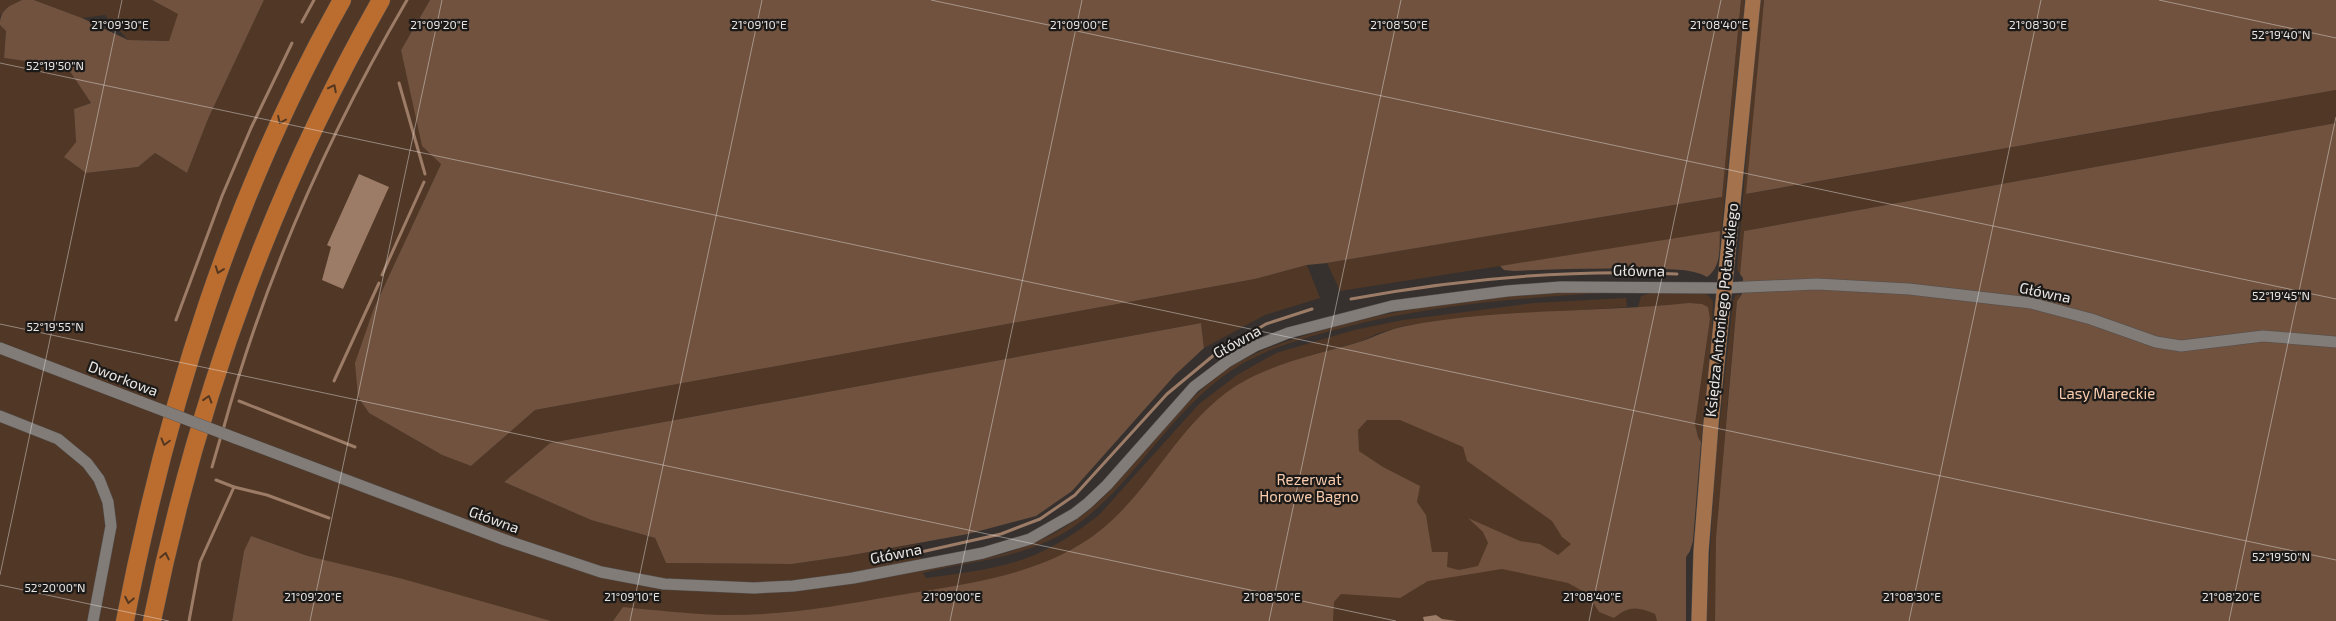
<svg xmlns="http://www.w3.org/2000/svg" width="2336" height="621" viewBox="0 0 2336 621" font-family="'Exo 2',sans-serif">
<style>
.green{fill:#503726}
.forest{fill:#70523e;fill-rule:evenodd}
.water{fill:#9c7c67}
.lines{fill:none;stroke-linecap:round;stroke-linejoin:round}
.stream{stroke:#9c7c67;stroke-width:3}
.minor-casing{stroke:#534e4c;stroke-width:12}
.major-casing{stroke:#534e4c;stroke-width:16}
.highway-casing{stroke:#534e4c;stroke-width:19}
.minor{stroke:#817c78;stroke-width:11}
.major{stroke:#a4734d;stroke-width:15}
.highway{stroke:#bb6d30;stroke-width:18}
.minor-bridge-casing{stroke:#534e4c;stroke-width:12;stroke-linecap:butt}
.minor-bridge{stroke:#817c78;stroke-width:11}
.oneway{stroke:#543720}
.ticks{fill:none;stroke:#eae6e4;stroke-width:1;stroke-opacity:0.45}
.labels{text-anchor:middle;stroke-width:4.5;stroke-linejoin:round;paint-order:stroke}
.street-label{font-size:15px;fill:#eae6e4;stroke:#1c1a18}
.park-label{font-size:15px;fill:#facdaf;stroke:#1c1a18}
.ticks-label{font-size:12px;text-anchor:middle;fill:#eae6e4;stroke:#1c1a18;stroke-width:4.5;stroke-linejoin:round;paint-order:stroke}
</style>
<rect width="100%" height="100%" fill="#36312e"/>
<g class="green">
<path d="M0 0H22L6 8 0 16Z"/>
<path d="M34 0H152L179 14 169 41 128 40 105 15 82 18Z"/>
<path d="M264 0H430L401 50 441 164 374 308 358 397 369 413 442 455 471 466 535 410 1255 279 1307 265 1320 298 1265 315 1204 348 1201 323 550 443 504 482 591 520 655 538 666 563 792 564 847 556 918 544 923 570C998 559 1062 544 1115 485 1151 446 1182 401 1226 370 1254 351 1284 342 1316 332 1413 303 1516 291 1618 292 1520 298 1422 305 1327 332 1297 340 1267 349 1240 365 1170 407 1137 484 1072 528 1024 559 975 560 923 573L926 578C967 572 1013 568 1051 547 1068 538 1084 527 1099 515L1199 404 1237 375 1276 353 1354 330 1403 320 1533 303 1626 298 1627 307 1445 320 1404 326 1379 333 1359 342 1308 356 1392 360 1668 621H331L345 565 308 556 251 536 244 552 232 621H0V25L6 31 4 58 67 67 91 103 74 109 76 142 65 158 86 173 138 167 155 153 187 173 208 119Z"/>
<path d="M1741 0H1745L1718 263 1720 232 1340 291 1327 263 1722 197Z"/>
<path d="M1759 0H1764L1747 194 2336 90V123L1744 231 1740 274 1737 270Z"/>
<path d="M1654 292 1702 293 1708 295 1713 301 1711 349 1701 442 1698 437 1695 424 1710 319 1651 307H1638L1641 296Z"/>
<path d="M1741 294 1737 301C1727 408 1717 514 1715 621H1706L1715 466 1733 301 1736 295Z"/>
</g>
<g class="forest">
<path d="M22 0H34L82 18 128 40 169 41 178 14 152 0H264L208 119 187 173 155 153 138 167 86 173 64 157 76 142 74 109 91 103 67 67 4 58 6 31 0 25C0 9 9 6 22 0Z"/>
<path d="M430 0H1741L1722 197 1327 263 1307 265 1255 279 535 410 471 466 442 455 369 413 358 397 355 363 374 308 441 164 422 146 401 50Z"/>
<path d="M1764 0H2336V90L1746 194Z"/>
<path d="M2336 123V621H1715L1716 538 1737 301 1742 294 1743 278 1740 274 1744 231Z"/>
<path d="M1720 231C1719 249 1722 266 1707 277 1690 267 1665 270 1646 269 1602 268 1558 269 1514 271L1504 270 1500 266Z"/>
<path d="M1689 303 1702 304 1708 307 1710 319 1695 424 1698 437 1701 442 1693 541 1690 551 1686 557V621H1657L1655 614C1639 607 1629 605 1614 618L1599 612 1588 594 1568 583 1502 569 1428 581 1400 598 1341 594 1334 602 1333 621H613L623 607C655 610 688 614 721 615 780 616 837 606 894 596 964 584 1045 576 1102 529 1156 485 1183 414 1246 380 1280 362 1320 353 1356 343 1373 338 1388 329 1406 326 1499 308 1595 313 1689 303ZM1367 420H1400L1463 447 1467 461 1552 521 1562 537 1571 544 1558 555 1540 544 1520 541 1468 518 1483 532 1488 543 1478 566 1459 570 1447 567 1448 552H1432L1426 515 1417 502 1420 486 1383 467 1359 451 1358 430Z"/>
<path d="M1201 323 1204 348 1175 375 1072 491 1036 516 968 534 847 556 792 564 666 563 655 538 591 520 504 482 550 443Z"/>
<path d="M251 536 308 556 403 579 551 621H232L244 551Z"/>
</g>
<g class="water">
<path d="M359 174 389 187 343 289 322 280 331 247 327 245Z"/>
<path d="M1436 615 1442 619 1457 621H1424L1423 617Z"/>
</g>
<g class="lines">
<g class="stream">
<path d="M302 22 314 0"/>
<path d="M399 83 425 174"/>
<path d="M382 275 424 182"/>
<path d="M1351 299C1458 279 1568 269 1677 274"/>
<path d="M176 320 222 196 251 128 292 43"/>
<path d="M334 381 379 283"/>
<path d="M239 401 355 447"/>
<path d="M223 430C264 280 328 135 407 0"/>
<path d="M212 467 221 436"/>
<path d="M234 487 267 495 329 518"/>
<path d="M921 552 1001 534 1040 519 1075 495 1167 394 1214 355 1266 324 1312 309"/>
<path d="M189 621 200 562 234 487 216 480"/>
</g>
<defs>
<g id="minor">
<path d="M0 348 141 402"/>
<path d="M0 416 58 439 87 463 99 479 108 502 111 526 93 621"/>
<path d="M235 438 505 540 601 572 664 584 754 588 793 586 853 578 983 553 1030 539 1074 514 1088 503 1107 485 1194 387 1227 362 1255 346 1288 333 1392 306 1507 291 1561 287 1725 288 1817 284 1909 289 2031 303 2091 319 2156 342 2181 346 2263 336 2336 342"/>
</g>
<path id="major" d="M1699 621 1701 552 1711 424 1753 0"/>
<g id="highway">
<path d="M125 621C167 404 233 193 342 0"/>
<path d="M152 621C196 404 271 193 381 0"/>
</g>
</defs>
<use href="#minor" class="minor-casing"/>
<use href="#major" class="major-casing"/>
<use href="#highway" class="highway-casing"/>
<use href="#minor" class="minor"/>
<use href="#major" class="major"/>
<use href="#highway" class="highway"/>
<defs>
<path id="minor-bridge" d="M141 402 235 438"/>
</defs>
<use href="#minor-bridge" class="minor-bridge-casing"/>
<use href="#minor-bridge" class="minor-bridge"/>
</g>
<defs><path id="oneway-chevron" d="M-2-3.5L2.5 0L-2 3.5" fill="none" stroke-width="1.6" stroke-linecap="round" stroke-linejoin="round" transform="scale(1.25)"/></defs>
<g class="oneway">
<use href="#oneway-chevron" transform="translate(333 88) rotate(-63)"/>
<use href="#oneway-chevron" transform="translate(281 120) rotate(115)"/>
<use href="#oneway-chevron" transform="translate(219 270) rotate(110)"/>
<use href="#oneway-chevron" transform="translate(208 399) rotate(-73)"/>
<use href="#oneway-chevron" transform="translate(165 442) rotate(105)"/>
<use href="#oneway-chevron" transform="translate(165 556) rotate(-78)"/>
<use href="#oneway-chevron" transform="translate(129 600) rotate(101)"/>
</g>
<path class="ticks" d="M931 0 2336 299M2159 0 2336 38M0 63 2336 560M0 324 1396 621M0 575 122 0M0 585 169 621M310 621 442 0M630 621 762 0M950 621 1082 0M1269 621 1401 0M1589 621 1721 0M1909 621 2041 0M2229 621 2336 117"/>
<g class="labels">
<g class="street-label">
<text transform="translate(1639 271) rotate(1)" y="5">Główna</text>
<text transform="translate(2045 293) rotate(12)" y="5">Główna</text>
<text transform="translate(1722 310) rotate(-84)" y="5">Księdza Antoniego Poławskiego</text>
<text transform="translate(1237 342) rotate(-29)" y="5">Główna</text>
<text transform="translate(123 379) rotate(21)" y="5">Dworkowa</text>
<text transform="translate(494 520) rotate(20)" y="5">Główna</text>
<text transform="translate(896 554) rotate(-11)" y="5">Główna</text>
</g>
<g class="park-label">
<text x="2107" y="399">Lasy Mareckie</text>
<text x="1309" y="485">Rezerwat<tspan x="1309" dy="17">Horowe Bagno</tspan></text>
</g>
</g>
<g class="ticks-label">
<text x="120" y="29">21°09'30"E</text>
<text x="439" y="29">21°09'20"E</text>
<text x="759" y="29">21°09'10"E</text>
<text x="1079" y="29">21°09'00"E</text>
<text x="1399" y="29">21°08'50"E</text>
<text x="1719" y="29">21°08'40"E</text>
<text x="2038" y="29">21°08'30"E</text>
<text x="2281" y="39">52°19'40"N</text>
<text x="55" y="70">52°19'50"N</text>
<text x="2281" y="300">52°19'45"N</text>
<text x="55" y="331">52°19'55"N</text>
<text x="2281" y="561">52°19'50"N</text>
<text x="55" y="592">52°20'00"N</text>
<text x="1272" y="601">21°08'50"E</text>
<text x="2231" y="601">21°08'20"E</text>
<text x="313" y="601">21°09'20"E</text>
<text x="632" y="601">21°09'10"E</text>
<text x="952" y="601">21°09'00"E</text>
<text x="1592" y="601">21°08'40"E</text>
<text x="1912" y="601">21°08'30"E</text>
</g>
</svg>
